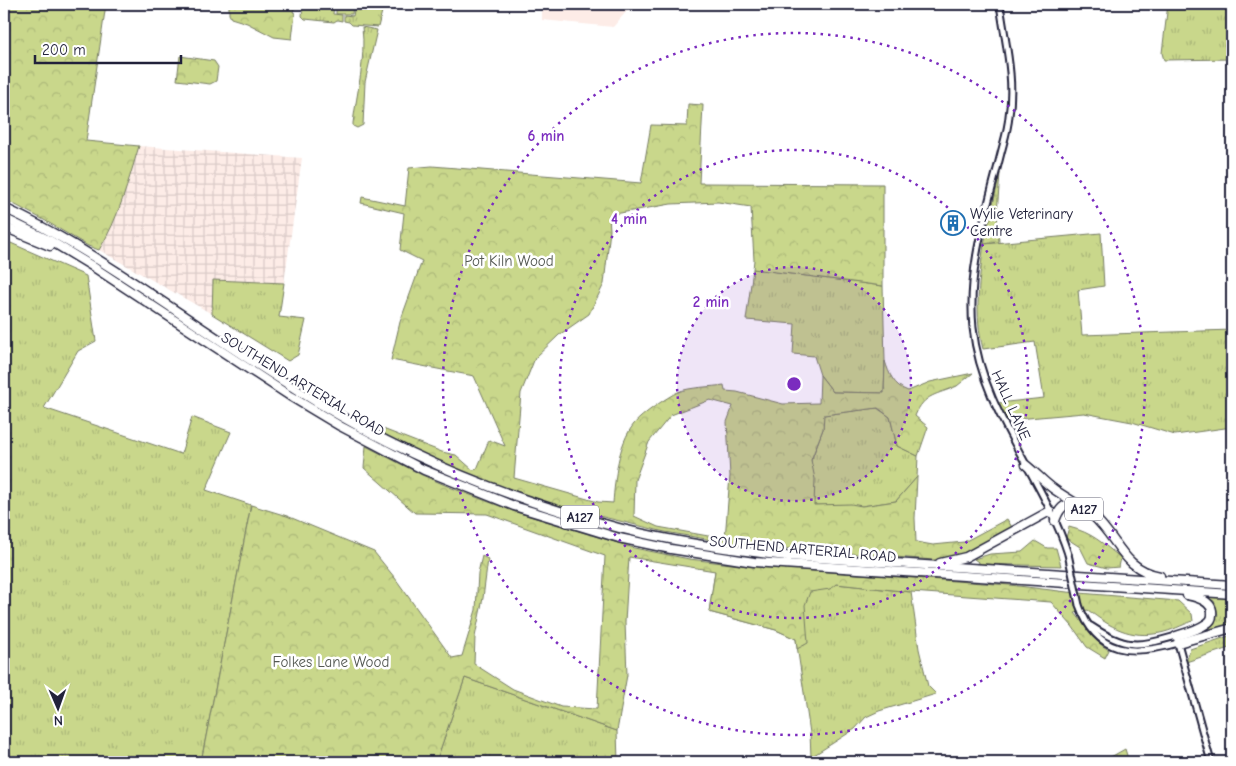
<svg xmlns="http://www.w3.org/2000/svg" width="1236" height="766" viewBox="0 0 1236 766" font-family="'Comic Neue',sans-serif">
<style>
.built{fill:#fdece7}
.industrial{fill:url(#industrial-grid)}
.grass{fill:url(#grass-tufts);stroke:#767c63}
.forest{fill:url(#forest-crowns);stroke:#767c63;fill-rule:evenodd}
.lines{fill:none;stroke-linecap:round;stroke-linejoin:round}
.minor-casing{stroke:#22223b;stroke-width:9}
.highway-casing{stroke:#22223b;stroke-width:11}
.minor{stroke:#fff;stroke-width:5}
.highway{stroke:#fff;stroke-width:8}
.minor-bridge-casing{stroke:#22223b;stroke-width:9;stroke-linecap:butt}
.minor-bridge{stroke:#fff;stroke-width:5}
.ring{fill:none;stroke:#7b2cbf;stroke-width:2.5;stroke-dasharray:2.5 5}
.labels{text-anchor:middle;stroke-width:5;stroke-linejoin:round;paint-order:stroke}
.shield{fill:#fff;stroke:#646476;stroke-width:1}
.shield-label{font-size:14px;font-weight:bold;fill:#22223b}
.poi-label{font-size:15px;fill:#22223b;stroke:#fff;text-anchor:start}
.park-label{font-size:15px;fill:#545853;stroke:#fff}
.street-label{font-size:15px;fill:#22223b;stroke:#fff}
.centre{fill:#7b2cbf;stroke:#fff;stroke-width:2.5}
.ring-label{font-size:15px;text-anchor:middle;font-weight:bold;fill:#7b2cbf;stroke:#fff;stroke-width:5;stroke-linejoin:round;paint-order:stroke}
</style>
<defs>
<pattern id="industrial-grid" width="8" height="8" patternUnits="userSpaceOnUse" patternTransform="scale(1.25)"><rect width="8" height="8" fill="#fdece7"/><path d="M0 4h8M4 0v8" fill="none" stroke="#d9cac7"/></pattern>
<pattern id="grass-tufts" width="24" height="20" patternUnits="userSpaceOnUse" patternTransform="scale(1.25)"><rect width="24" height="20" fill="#c9d78b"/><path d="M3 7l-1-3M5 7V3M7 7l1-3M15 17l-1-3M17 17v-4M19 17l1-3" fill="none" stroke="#acb879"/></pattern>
<pattern id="forest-crowns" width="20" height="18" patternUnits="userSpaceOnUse" patternTransform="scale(1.25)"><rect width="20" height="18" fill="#c9d78b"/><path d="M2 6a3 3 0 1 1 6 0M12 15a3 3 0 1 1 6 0" fill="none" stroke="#acb879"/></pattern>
</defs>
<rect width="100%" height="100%" fill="#fff"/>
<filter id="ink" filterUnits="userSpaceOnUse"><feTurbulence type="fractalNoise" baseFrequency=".02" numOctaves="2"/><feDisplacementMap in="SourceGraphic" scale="10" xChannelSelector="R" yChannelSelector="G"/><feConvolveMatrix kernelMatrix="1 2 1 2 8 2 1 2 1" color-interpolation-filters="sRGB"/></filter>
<g filter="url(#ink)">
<path class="built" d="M542 4H633L613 27 542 20Z"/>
<path class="industrial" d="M139 146 302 158 284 283 213 280 212 314 99 250 113 222Z"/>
<g class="grass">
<path d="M303 4H334L333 14 342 15V21L337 20 334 22 305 19 302 16Z"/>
<path d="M336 4H353L352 14H336Z"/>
<path d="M355 4H384L378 27 352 25 349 22 344 21V15L353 16Z"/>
<path d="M1168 4H1232V59L1164 60 1162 53Z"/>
<path d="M362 27 377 30 365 82 363 125 357 128 353 126V123C357 91 366 60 362 27Z"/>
<path d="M1101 233 1104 286 1078 290 1082 335 1232 330V427L1175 435 1132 422 1084 413 1006 420 998 403 1044 398 1035 342 983 349C974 314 979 280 984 244Z"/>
<path d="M4 240 86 276 96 341 78 351 44 408 181 454 192 417 231 432 206 490 251 505 201 762H12L4 728Z"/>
<path d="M753 269 883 286 885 361 884 393 833 392 820 375 814 356 793 354 795 324 746 320Z"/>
<path d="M213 280 284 283 279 317 306 320 298 355 288 361 212 314Z"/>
<path d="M877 408 890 417 897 446 918 456 917 477 896 501 862 506 813 505 811 461 823 429V415Z"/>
<path d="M715 571 911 592 919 649 928 686 936 694 879 711 866 717 855 729 811 757 810 733 796 639 776 630 709 612Z"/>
<path d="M1202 595 1232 597V626L1196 636 1210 628 1218 615 1214 601Z"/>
<path d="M1232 635V647L1186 662 1190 649Z"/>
<path d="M465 678 617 731 618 762H436Z"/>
<path d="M1125 749 1129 762H1102Z"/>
</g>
<g class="forest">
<path d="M4 4H106L86 141 139 146C128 182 119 218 99 250L88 246 44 220 4 199Z"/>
<path d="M229 4H296L293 12 295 13 292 39 274 37 247 23 231 18 229 14Z"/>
<path d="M180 56 214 61 218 67 216 81 210 84 177 80Z"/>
<path d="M688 104 703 105 699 183 883 184V286L753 269 754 260 751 207 718 202 671 204 609 215 610 230 604 284 589 314 559 335 535 358 521 393 514 478 598 502 613 503C615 478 618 444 634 424 641 415 667 397 678 392 689 387 712 387 724 385L725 391 737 392 783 404 819 403 820 375 833 392 884 393 885 361C889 374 894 386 908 391L930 382 973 373C968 377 962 382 957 386 938 395 924 393 915 416L928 427 918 456 897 446 890 417 878 408 824 415 823 429 811 460 815 479 814 505 851 504 862 506 896 501 917 477 915 518 916 542 933 545 964 542 1007 519 1013 529C987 542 963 557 934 560L742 545 665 532 562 507 513 491 456 470 381 435 383 429 442 452 456 455 473 470 477 469 489 440 505 446 474 376 391 360 400 322 422 261 400 250 404 213 361 203 362 197 405 206 409 168 432 166 641 183 651 125 687 126ZM710 400 733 406 727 422 730 476 725 539 658 527 634 516 635 480 649 442 671 415Z"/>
<path d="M1000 173 997 214 999 242 984 244Z"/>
<path d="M366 446 422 475 452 488 513 511 634 548 689 559 748 566 1010 585 1067 592 1178 601 1192 614 1193 621C1182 625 1171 631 1160 633 1130 639 1110 627 1088 610L1075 613C1088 628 1090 639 1109 650L1105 658 1087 647 1072 626 1051 602 911 592 836 584 830 589 810 592 805 605 808 643 797 649 796 639 776 630 709 612 715 571 629 557 625 622 627 675 617 731 465 678 436 762H201L251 505 287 516 374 552 395 578 452 658 462 656 476 610 478 573 482 556 488 559 483 598 475 637 474 664 513 689 561 707 597 709 605 556 487 514 415 513 364 468Z"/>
<path d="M1069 527C1093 533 1102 543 1121 558L1119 567 1107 568 1088 563 1080 547 1066 538Z"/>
<path d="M1035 541 1047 548H1056L1061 566 981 564 974 559 990 554 1022 552Z"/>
</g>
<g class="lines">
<defs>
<g id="minor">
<path d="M1000 4C1005 42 1015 78 1009 116 1008 129 1004 141 1001 153 987 210 967 269 973 328 982 412 1043 476 1068 554"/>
<path d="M1079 605C1097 656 1133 656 1178 643"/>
<path d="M1091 626C1126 649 1137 647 1176 636L1211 762"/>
</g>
<g id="highway">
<path d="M4 208C56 232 103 262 151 294 205 330 259 367 315 401 410 459 512 500 619 528 674 542 731 550 787 556L1232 585"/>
<path d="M4 218 49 240 92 266 290 396 340 426 424 470 514 506 619 538 671 549 754 562 1232 594"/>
<path d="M4 227 50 246"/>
<path d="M1026 465C1036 473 1045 483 1055 490 1068 499 1082 506 1093 516 1119 539 1122 569 1160 576"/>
<path d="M1055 521C1058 511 1064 501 1076 505"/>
<path d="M940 563 966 557 1050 511"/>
<path d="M1176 636C1186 633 1198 630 1206 624 1210 622 1212 619 1212 615 1214 601 1197 597 1187 595"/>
<path d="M1178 643 1232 628"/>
</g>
</defs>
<use href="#minor" class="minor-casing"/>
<use href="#highway" class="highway-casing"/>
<use href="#minor" class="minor"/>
<use href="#highway" class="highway"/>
<defs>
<path id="minor-bridge" d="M1068 554 1079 605"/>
</defs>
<use href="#minor-bridge" class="minor-bridge-casing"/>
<use href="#minor-bridge" class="minor-bridge"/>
</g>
</g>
<circle cx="794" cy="384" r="117" fill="#7b2cbf" fill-opacity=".12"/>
<g class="ring">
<circle cx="794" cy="384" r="117"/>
<circle cx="794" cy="384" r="234"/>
<circle cx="794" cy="384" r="351"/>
</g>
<defs>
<symbol id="building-ring" viewBox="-11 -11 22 22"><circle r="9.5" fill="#fff" stroke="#1f6fb2" stroke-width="1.5"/><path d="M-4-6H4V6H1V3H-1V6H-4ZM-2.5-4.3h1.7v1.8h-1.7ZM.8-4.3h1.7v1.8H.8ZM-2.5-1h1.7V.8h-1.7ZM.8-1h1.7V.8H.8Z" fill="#1f6fb2"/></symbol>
</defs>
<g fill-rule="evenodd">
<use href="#building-ring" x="939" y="209" width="28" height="28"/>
</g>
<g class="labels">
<g class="shield">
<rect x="1065" y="497.5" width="38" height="23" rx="4"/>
<rect x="561" y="505.5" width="38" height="23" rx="4"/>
</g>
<g class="shield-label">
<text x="1084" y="514">A127</text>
<text x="580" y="522">A127</text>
</g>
<g class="poi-label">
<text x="970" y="219">Wylie Veterinary<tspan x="970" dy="17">Centre</tspan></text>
</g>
<g class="park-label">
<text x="509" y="266">Pot Kiln Wood</text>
<text x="331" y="667">Folkes Lane Wood</text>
</g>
<g class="street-label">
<text transform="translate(303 384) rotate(31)" y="5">SOUTHEND ARTERIAL ROAD</text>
<text transform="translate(1011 405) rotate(66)" y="5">HALL LANE</text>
<text transform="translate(803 549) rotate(5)" y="5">SOUTHEND ARTERIAL ROAD</text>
</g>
</g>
<circle cx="794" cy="384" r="8" class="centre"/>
<g class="ring-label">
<text x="546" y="141">6 min</text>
<text x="629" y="224">4 min</text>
<text x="711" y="307">2 min</text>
</g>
<rect width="1236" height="766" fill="none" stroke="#fff" stroke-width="20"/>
<rect x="10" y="10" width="1216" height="746" fill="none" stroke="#22223b" stroke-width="2" filter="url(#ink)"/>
<g transform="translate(58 708) rotate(178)" stroke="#ffffff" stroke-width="4" paint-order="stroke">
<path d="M0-4L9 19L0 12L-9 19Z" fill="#22223b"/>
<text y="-8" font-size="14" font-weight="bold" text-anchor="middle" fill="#22223b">N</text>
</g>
<path d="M35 55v8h146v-8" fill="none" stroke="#22223b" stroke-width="2.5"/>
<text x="42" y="55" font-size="15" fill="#22223b" stroke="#ffffff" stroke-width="4" paint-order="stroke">200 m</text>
</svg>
